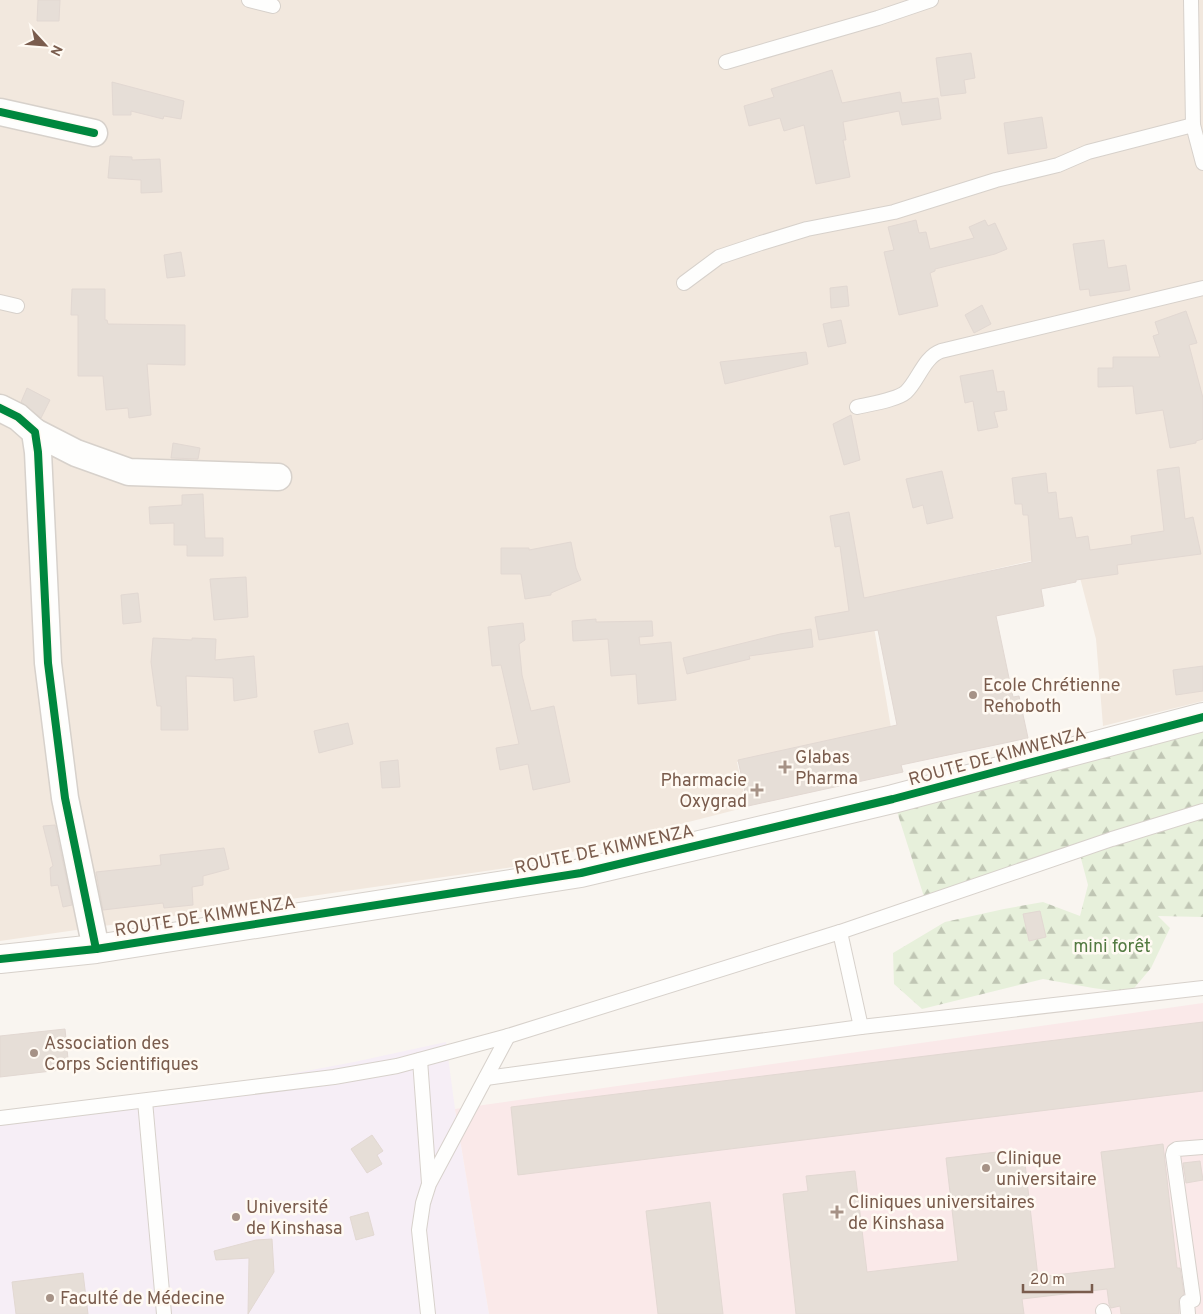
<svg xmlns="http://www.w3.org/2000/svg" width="1203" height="1314" viewBox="0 0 1203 1314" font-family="Overpass,sans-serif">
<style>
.residential{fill:#f2e8de}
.education{fill:#f6eef6}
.medical{fill:#fae9e9}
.forest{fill:url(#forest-firs)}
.building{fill:#e6ded7;stroke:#e2d8d2}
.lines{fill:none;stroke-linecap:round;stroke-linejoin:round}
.service-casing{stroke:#d7d1cb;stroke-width:16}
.minor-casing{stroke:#d7d1cb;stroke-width:29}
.tertiary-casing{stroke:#d7d1cb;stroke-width:30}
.service{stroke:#fefefd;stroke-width:14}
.minor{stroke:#fefefd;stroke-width:26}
.tertiary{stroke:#fefefd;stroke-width:28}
.cycleway-casing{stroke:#fffaf3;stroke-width:11}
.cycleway{stroke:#00873e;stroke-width:8}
.poi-dot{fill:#a69286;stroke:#fffaf3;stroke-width:2}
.labels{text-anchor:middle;stroke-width:5;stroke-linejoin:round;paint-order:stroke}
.poi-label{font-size:18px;fill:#7a5c4d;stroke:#fffaf3;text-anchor:start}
.street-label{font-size:18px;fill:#7a5c4d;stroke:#fffaf3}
.park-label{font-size:18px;fill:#537a41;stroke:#fffaf3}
</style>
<defs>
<pattern id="forest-firs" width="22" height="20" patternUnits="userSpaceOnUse" patternTransform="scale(1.25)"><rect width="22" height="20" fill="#e7f0db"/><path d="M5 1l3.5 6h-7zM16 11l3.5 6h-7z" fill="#c0c6b4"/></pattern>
</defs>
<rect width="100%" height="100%" fill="#f9f5f0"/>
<path class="residential" d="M0 0H1203V701L1103 726 1096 639 1073 551 869 598 891 728 737 762 747 807 513 867 0 941Z"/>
<path class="education" d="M446 1042 455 1109 489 1314H0V1119L145 1101 354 1062Z"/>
<path class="medical" d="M1203 1003V1314H489L455 1109Z"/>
<path class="forest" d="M1203 717V917L1158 916 1170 928 1151 968 1130 993 1093 988 1043 979 922 1009 894 984 893 953 945 922 1004 909 1043 902 1080 916 1088 885 1079 851 926 903 893 799Z"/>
<g class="building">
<path d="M38 0H60L59 21H37Z"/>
<path d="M971 53 975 78 964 80 966 93 941 96 936 58Z"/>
<path d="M832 70 842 103 900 92 902 103 938 98 941 119 902 125 899 111 843 122 846 140H843L850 177 816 184 804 125 784 131 780 118 749 126 744 106 774 97 771 89Z"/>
<path d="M112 82 184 101 181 119 164 116 163 119 131 111V115H113Z"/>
<path d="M1042 117 1047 148 1008 154 1004 123Z"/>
<path d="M110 156 132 157V160L160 159 162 192 141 193V180L108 178Z"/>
<path d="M916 220 919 233 926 232 930 249 974 238 969 227 985 220 988 226 995 223 1007 249 995 254 935 269V271L930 273 938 306 899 315 884 252 894 250 888 227Z"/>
<path d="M1104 240 1108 268 1126 265 1130 290 1090 296 1089 289 1080 290 1073 244Z"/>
<path d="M181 252 185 276 167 278 164 255Z"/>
<path d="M847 286 849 306 831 308 830 288Z"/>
<path d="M72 289H105V320H107L108 324 185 325V365L147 364 151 415 129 418 128 408 106 410 103 376H78V315H71Z"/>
<path d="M982 305 991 324 974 333 965 315Z"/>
<path d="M1186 311 1197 343 1189 345 1203 398V439L1196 441V443L1170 448 1163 410 1136 414 1133 386 1098 387V368H1113V357H1160L1153 336 1159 334 1155 322Z"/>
<path d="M841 320 846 343 828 347 823 324Z"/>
<path d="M806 352 808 364 725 384 720 362Z"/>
<path d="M993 370 997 392 1004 391 1007 410 994 412 998 427 978 431 973 401 965 403 960 376Z"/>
<path d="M27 388 50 400 41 418 21 402Z"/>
<path d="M851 415 860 460 844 465 833 424Z"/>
<path d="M173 443 200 448 198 459 171 458Z"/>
<path d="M1179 467 1185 519 1193 517 1201 554 1117 565 1118 574 1076 580V582L1041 589 1044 606 996 616 1013 697 1019 696 1028 738 901 765 903 772 748 806 738 760 897 725 878 630 819 640 815 617 849 611 840 546 835 547 830 516 849 512 864 598 1032 562 1028 515H1023L1022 504H1015L1012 478 1046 473 1048 493 1056 492 1059 519 1072 517 1076 538 1088 536 1090 550 1132 544 1131 536 1164 531 1157 470Z"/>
<path d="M942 471 953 518 927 524 923 505 913 508 906 479Z"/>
<path d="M203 494 205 538H223V556H187V545H174V523L150 524 149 507 182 505V495Z"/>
<path d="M571 542 576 568 581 580 551 593V595L525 599 521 574H501V548H529V550Z"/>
<path d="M246 577 248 617 214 620 210 579Z"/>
<path d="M138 593 141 622 123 624 121 595Z"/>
<path d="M596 619V622L652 621 653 636 639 637 640 645 671 642 676 700 638 704 636 674 611 676 608 639 573 641 572 621Z"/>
<path d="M523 623 525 640 519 644 522 675 531 711 554 706 570 782 533 790 528 764 500 770 496 748 519 744 501 665 492 666 488 627Z"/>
<path d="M811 629 813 647 749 656 750 659 687 674 683 658 780 634Z"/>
<path d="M153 638 192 640V638L216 639 215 660 254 656 257 697 234 701 233 678 186 676 188 730H161V706H157L151 662Z"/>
<path d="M1203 666V691L1176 695 1173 670Z"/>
<path d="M348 723 353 744 319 753 314 731Z"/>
<path d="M398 760 400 787 382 788 380 762Z"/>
<path d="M55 825 72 905 63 907 58 885 51 886 50 868 53 866 43 826Z"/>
<path d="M224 848 229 869 203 876V885L192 887 193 905 164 908 163 903 103 910 96 872 161 865 160 855Z"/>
<path d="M1040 911 1046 937 1029 941 1023 914Z"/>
<path d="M1203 1022V1091L518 1175 511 1107Z"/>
<path d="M65 1029 69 1069 0 1077V1036Z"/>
<path d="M372 1135 383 1151 377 1155 382 1164 367 1173 351 1149Z"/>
<path d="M1163 1144 1177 1268H1180L1184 1294 1179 1299V1314H1121L1120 1306 1111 1308 1109 1304 1107 1289 1022 1299 1024 1314H796L783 1194 808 1191 806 1176 855 1171 867 1272 958 1261 946 1158 997 1152 999 1166 1025 1163 1038 1277 1115 1268 1101 1152Z"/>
<path d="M1200 1161 1203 1180 1186 1183 1183 1163Z"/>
<path d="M710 1202 723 1314H658L646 1211Z"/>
<path d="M368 1212 374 1235 356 1240 350 1217Z"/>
<path d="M272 1239 274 1272 248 1314 249 1258 216 1260 214 1251 256 1240Z"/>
<path d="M83 1273 88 1314H16L12 1282Z"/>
</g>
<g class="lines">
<defs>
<g id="service">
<path d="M249 0 273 6"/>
<path d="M1191 0 1193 125 1203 163"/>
<path d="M726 62 878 18 931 0"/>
<path d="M684 283 719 257 761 243 807 229 894 212 996 180 1058 165 1088 152 1193 125"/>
<path d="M0 302 17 306"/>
<path d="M857 407C869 404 897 400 906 392 918 381 924 357 941 351L1203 288"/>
<path d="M840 932 861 1027"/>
<path d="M420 1060 429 1183"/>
<path d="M486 1078 861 1027 1203 988"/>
<path d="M145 1101 164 1314"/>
<path d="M0 1118 334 1077 397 1066 508 1036 840 932 1112 839 1203 811"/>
<path d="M1103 1311 1104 1314"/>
<path d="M428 1314 419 1230 423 1203 429 1184 508 1036"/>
<path d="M1188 1314 1187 1302 1193 1300V1298L1173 1155 1174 1151 1177 1149 1203 1147"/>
</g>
<g id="minor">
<path d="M0 112 94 133"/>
<path d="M0 408 18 417 35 432 38 452 48 663 65 798 96 949"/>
<path d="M35 432 76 453 129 472 278 477"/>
</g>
<path id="tertiary" d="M0 959 96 949 581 873 893 799 1203 717"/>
</defs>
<use href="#service" class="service-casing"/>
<use href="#minor" class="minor-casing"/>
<use href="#tertiary" class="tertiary-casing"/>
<use href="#service" class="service"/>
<use href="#minor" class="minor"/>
<use href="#tertiary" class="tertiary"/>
<defs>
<g id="cycleway">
<path d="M0 112 94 133"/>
<path d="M0 408 18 417 35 432 38 452 48 663 65 798 96 949"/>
<path d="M0 959 96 949 581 873 893 799 1203 717"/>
</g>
</defs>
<use href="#cycleway" class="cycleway-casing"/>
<use href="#cycleway" class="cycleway"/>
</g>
<g class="poi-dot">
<circle cx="973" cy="695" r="5"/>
<path d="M782.5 759.5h5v5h5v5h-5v5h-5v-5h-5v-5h5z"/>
<path d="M754.5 782.5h5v5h5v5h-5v5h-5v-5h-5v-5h5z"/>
<circle cx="34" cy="1053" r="5"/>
<circle cx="986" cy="1168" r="5"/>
<path d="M834.5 1204.5h5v5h5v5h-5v5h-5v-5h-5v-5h5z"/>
<circle cx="236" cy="1217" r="5"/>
<circle cx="50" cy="1298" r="5"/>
</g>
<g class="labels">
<g class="poi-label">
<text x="983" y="691">Ecole Chrétienne<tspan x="983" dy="21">Rehoboth</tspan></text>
<text x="795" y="763">Glabas<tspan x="795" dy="21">Pharma</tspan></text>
<text x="747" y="786" text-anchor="end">Pharmacie<tspan x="747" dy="21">Oxygrad</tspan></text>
<text x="44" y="1049">Association des<tspan x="44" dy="21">Corps Scientifiques</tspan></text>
<text x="996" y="1164">Clinique<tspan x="996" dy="21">universitaire</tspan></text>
<text x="848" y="1208">Cliniques universitaires<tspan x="848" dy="21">de Kinshasa</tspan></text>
<text x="246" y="1213">Université<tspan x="246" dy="21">de Kinshasa</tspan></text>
<text x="60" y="1304">Faculté de Médecine</text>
</g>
<g class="street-label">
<text transform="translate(997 756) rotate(-15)" y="6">ROUTE DE KIMWENZA</text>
<text transform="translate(604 849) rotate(-12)" y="6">ROUTE DE KIMWENZA</text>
<text transform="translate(205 916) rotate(-9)" y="6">ROUTE DE KIMWENZA</text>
</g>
<g class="park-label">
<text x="1112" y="952">mini forêt</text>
</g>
</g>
<g transform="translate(45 45) rotate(116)" stroke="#fffaf3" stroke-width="4" paint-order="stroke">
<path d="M0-4L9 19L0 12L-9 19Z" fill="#7a5c4d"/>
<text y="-8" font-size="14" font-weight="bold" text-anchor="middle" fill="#7a5c4d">N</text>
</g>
<path d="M1023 1284v8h69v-8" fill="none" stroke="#7a5c4d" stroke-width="2.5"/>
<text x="1030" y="1284" font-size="15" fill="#7a5c4d" stroke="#fffaf3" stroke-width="4" paint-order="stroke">20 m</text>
</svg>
